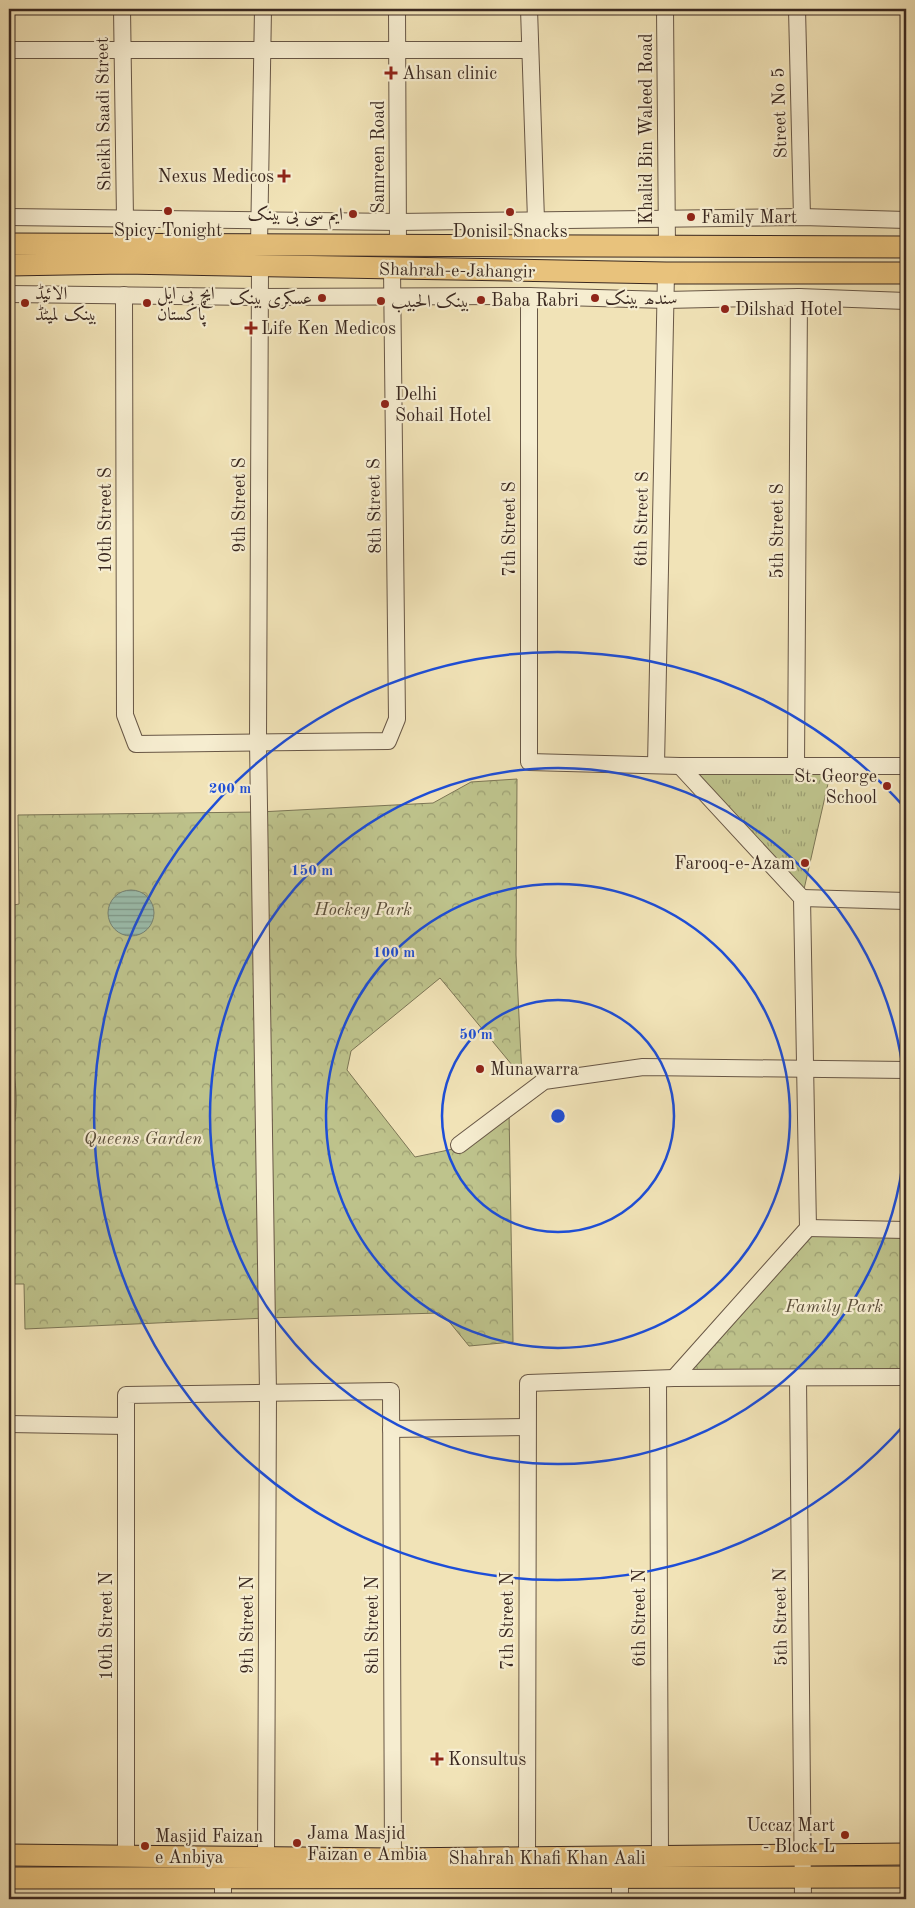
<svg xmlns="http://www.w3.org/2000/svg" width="915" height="1908" viewBox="0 0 915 1908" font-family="'Old Standard TT',Amiri,serif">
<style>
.grass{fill:url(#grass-tufts);stroke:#7c7656}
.forest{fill:url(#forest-crowns);stroke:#7c7656}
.pitch{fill:#bec38c;stroke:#7c7656}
.water{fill:url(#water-rules);stroke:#748275}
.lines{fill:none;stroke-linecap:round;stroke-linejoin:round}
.minor-casing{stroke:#685746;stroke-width:18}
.major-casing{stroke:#3a2820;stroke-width:23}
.minor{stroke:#f6edd0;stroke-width:16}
.major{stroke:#e8c27c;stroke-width:21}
.ring{fill:none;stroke:#1d4ed8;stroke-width:2.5}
.poi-dot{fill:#8f2418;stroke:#f6edd0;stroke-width:2}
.labels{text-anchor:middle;stroke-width:4.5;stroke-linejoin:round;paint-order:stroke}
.poi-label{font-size:18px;fill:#3a2820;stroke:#f6edd0;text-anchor:start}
.street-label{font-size:18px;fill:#3a2820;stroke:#f6edd0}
.park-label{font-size:18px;font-style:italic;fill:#5b4f3b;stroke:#f6edd0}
.centre{fill:#1d4ed8;stroke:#f6edd0;stroke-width:2.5}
.ring-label{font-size:15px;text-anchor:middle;font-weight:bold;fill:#1d4ed8;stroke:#f6edd0;stroke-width:4.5;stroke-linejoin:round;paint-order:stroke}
</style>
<defs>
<pattern id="grass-tufts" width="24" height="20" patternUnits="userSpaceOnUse" patternTransform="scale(1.25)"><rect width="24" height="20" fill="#bec38c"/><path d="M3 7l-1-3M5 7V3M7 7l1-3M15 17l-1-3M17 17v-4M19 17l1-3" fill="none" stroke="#9b9e72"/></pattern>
<pattern id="forest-crowns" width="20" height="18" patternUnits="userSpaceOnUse" patternTransform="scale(1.25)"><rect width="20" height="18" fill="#bec38c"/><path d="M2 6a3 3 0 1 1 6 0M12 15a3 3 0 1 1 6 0" fill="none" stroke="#9b9e72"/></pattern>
<pattern id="water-rules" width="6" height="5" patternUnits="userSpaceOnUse" patternTransform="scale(1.25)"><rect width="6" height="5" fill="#9bbeae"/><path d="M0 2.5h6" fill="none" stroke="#7f9a8d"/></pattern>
</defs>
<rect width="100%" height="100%" fill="#f1e3b7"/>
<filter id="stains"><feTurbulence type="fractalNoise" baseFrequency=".004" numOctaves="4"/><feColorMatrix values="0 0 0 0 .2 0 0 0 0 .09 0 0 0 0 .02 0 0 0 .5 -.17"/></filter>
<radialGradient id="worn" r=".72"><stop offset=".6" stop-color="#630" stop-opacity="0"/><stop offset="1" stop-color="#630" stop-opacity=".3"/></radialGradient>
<path class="grass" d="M680 766H832L802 898Z"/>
<g class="forest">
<path d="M517 779 516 955 522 1077 440 978 351 1051 347 1070 415 1157 458 1148 509 1110 513 1342 469 1346 447 1319 439 1313 266 1318 25 1329 24 1284H9V906L19 904 18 815 259 812 433 803 471 782Z"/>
<path d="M808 1228 906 1230V1377L674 1378Z"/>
</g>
<path class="pitch" d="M9 1051C17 1080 20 1114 9 1143Z"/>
<circle class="water" cx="131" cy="913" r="23"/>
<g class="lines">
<defs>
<g id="minor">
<path d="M122 9 125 219"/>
<path d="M397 9 398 245"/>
<path d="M529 9 536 220"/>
<path d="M665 9 667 248"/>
<path d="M797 9 802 217"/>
<path d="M9 50H529"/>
<path d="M9 217 398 222 802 217 906 220"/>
<path d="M259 245 263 9"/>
<path d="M260 267 258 742 268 1393 266 1856"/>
<path d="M9 294 260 297 529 296 666 300 799 297 906 301"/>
<path d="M124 295 125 715 136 744 388 741 397 719 392 269"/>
<path d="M529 296V762L680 766H906"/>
<path d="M656 765 666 273"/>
<path d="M796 766 799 297"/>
<path d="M802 898 906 901"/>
<path d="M459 1145 544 1081 643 1067 906 1070"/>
<path d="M808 1228 906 1230"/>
<path d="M674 1378 808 1228 802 898 680 766"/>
<path d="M798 1378 803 1899"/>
<path d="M658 1379 660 1858"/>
<path d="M9 1424 126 1426"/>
<path d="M391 1429 527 1427"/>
<path d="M126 1857V1395L391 1391 393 1859"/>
<path d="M527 1858 528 1383 674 1378 906 1377"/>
<path d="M223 1899V1877"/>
<path d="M620 1899V1878"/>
</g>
<g id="major">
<path d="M9 244 906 247"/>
<path d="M9 265 124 263 666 273H906"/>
<path d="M9 1855 393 1859 906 1854"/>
<path d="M9 1878 906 1877"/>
</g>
</defs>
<use href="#minor" class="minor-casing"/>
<use href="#major" class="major-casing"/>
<use href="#minor" class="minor"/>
<use href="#major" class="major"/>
</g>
<g class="ring">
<circle cx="558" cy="1116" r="116"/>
<circle cx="558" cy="1116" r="232"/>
<circle cx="558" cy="1116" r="348"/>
<path d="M906 1423A464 464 0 1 1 906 809"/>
</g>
<g class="poi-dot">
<path d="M388.5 65.5h5v5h5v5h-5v5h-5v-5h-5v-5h5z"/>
<path d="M281.5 168.5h5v5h5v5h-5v5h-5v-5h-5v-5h5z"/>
<circle cx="168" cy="211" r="5"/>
<circle cx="510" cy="212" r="5"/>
<circle cx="353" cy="214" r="5"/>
<circle cx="691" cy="217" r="5"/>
<circle cx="322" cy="298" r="5"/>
<circle cx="595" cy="298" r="5"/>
<circle cx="481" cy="300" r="5"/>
<circle cx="381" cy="301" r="5"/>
<circle cx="25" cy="303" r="5"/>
<circle cx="147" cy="303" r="5"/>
<circle cx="725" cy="309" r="5"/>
<path d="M248.5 320.5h5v5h5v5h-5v5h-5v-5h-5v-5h5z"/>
<circle cx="385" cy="404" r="5"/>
<circle cx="887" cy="786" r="5"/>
<circle cx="805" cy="863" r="5"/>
<circle cx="480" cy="1069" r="5"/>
<path d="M434.5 1751.5h5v5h5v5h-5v5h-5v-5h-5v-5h5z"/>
<circle cx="845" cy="1835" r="5"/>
<circle cx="297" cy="1843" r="5"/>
<circle cx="145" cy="1846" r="5"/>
</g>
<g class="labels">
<g class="poi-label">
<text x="402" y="79">Ahsan clinic</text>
<text x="274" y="182" text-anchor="end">Nexus Medicos</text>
<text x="343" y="220" text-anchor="end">ایم سی بی بینک</text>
<text x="701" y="223">Family Mart</text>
<text x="168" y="236" text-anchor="middle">Spicy Tonight</text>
<text x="510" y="237" text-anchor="middle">Donisil Snacks</text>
<text x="35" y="299">الائیڈ<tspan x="35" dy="21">بینک لمیٹڈ</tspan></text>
<text x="157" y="299">ایچ بی ایل<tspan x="157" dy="21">پاکستان</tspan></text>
<text x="312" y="304" text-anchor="end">عسکری بینک</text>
<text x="605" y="304">سندھ بینک</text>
<text x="491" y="306">Baba Rabri</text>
<text x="391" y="307">بينک الحبيب</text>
<text x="735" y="315">Dilshad Hotel</text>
<text x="261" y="334">Life Ken Medicos</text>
<text x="395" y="400">Delhi<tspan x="395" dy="21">Sohail Hotel</tspan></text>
<text x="877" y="782" text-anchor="end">St. George<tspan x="877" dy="21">School</tspan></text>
<text x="795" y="869" text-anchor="end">Farooq-e-Azam</text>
<text x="490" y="1075">Munawarra</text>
<text x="448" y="1765">Konsultus</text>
<text x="835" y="1831" text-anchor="end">Uccaz Mart<tspan x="835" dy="21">- Block L</tspan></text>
<text x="307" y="1839">Jama Masjid<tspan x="307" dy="21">Faizan e Ambia</tspan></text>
<text x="155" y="1842">Masjid Faizan<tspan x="155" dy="21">e Anbiya</tspan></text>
</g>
<g class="street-label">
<text transform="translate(779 113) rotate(-92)" y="6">Street No 5</text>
<text transform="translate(103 114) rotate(-91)" y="6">Sheikh Saadi Street</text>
<text transform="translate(646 129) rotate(-90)" y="6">Khalid Bin Waleed Road</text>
<text transform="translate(378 157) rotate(-90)" y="6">Samreen Road</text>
<text transform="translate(457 270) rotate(1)" y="6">Shahrah-e-Jahangir</text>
<text transform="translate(239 505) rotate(-90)" y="6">9th Street S</text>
<text transform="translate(374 506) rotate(-91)" y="6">8th Street S</text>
<text transform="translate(641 519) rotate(-89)" y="6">6th Street S</text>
<text transform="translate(105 520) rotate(-90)" y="6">10th Street S</text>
<text transform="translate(509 529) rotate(-90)" y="6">7th Street S</text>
<text transform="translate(777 531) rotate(-90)" y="6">5th Street S</text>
<text transform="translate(780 1617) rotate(-91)" y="6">5th Street N</text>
<text transform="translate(639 1618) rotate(-90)" y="6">6th Street N</text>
<text transform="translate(507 1621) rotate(-90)" y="6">7th Street N</text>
<text transform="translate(247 1625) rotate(-90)" y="6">9th Street N</text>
<text transform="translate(372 1625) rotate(-90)" y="6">8th Street N</text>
<text transform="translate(106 1626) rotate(-90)" y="6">10th Street N</text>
<text x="547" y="1864">Shahrah Khafi Khan Aali</text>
</g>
<g class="park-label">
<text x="363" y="915">Hockey Park</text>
<text x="143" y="1144">Queens Garden</text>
<text x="834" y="1312">Family Park</text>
</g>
</g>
<circle cx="558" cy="1116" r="8" class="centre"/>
<g class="ring-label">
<text x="230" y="793">200 m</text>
<text x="312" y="875">150 m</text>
<text x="394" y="957">100 m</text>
<text x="476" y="1039">50 m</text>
</g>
<rect width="915" height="1908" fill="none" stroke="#f1e3b7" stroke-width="30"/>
<rect x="10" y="10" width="895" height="1888" fill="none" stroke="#3a2820" stroke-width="2.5"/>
<rect x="15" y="15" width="885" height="1878" fill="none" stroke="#3a2820"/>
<rect width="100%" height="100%" filter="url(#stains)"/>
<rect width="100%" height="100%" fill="url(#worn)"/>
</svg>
